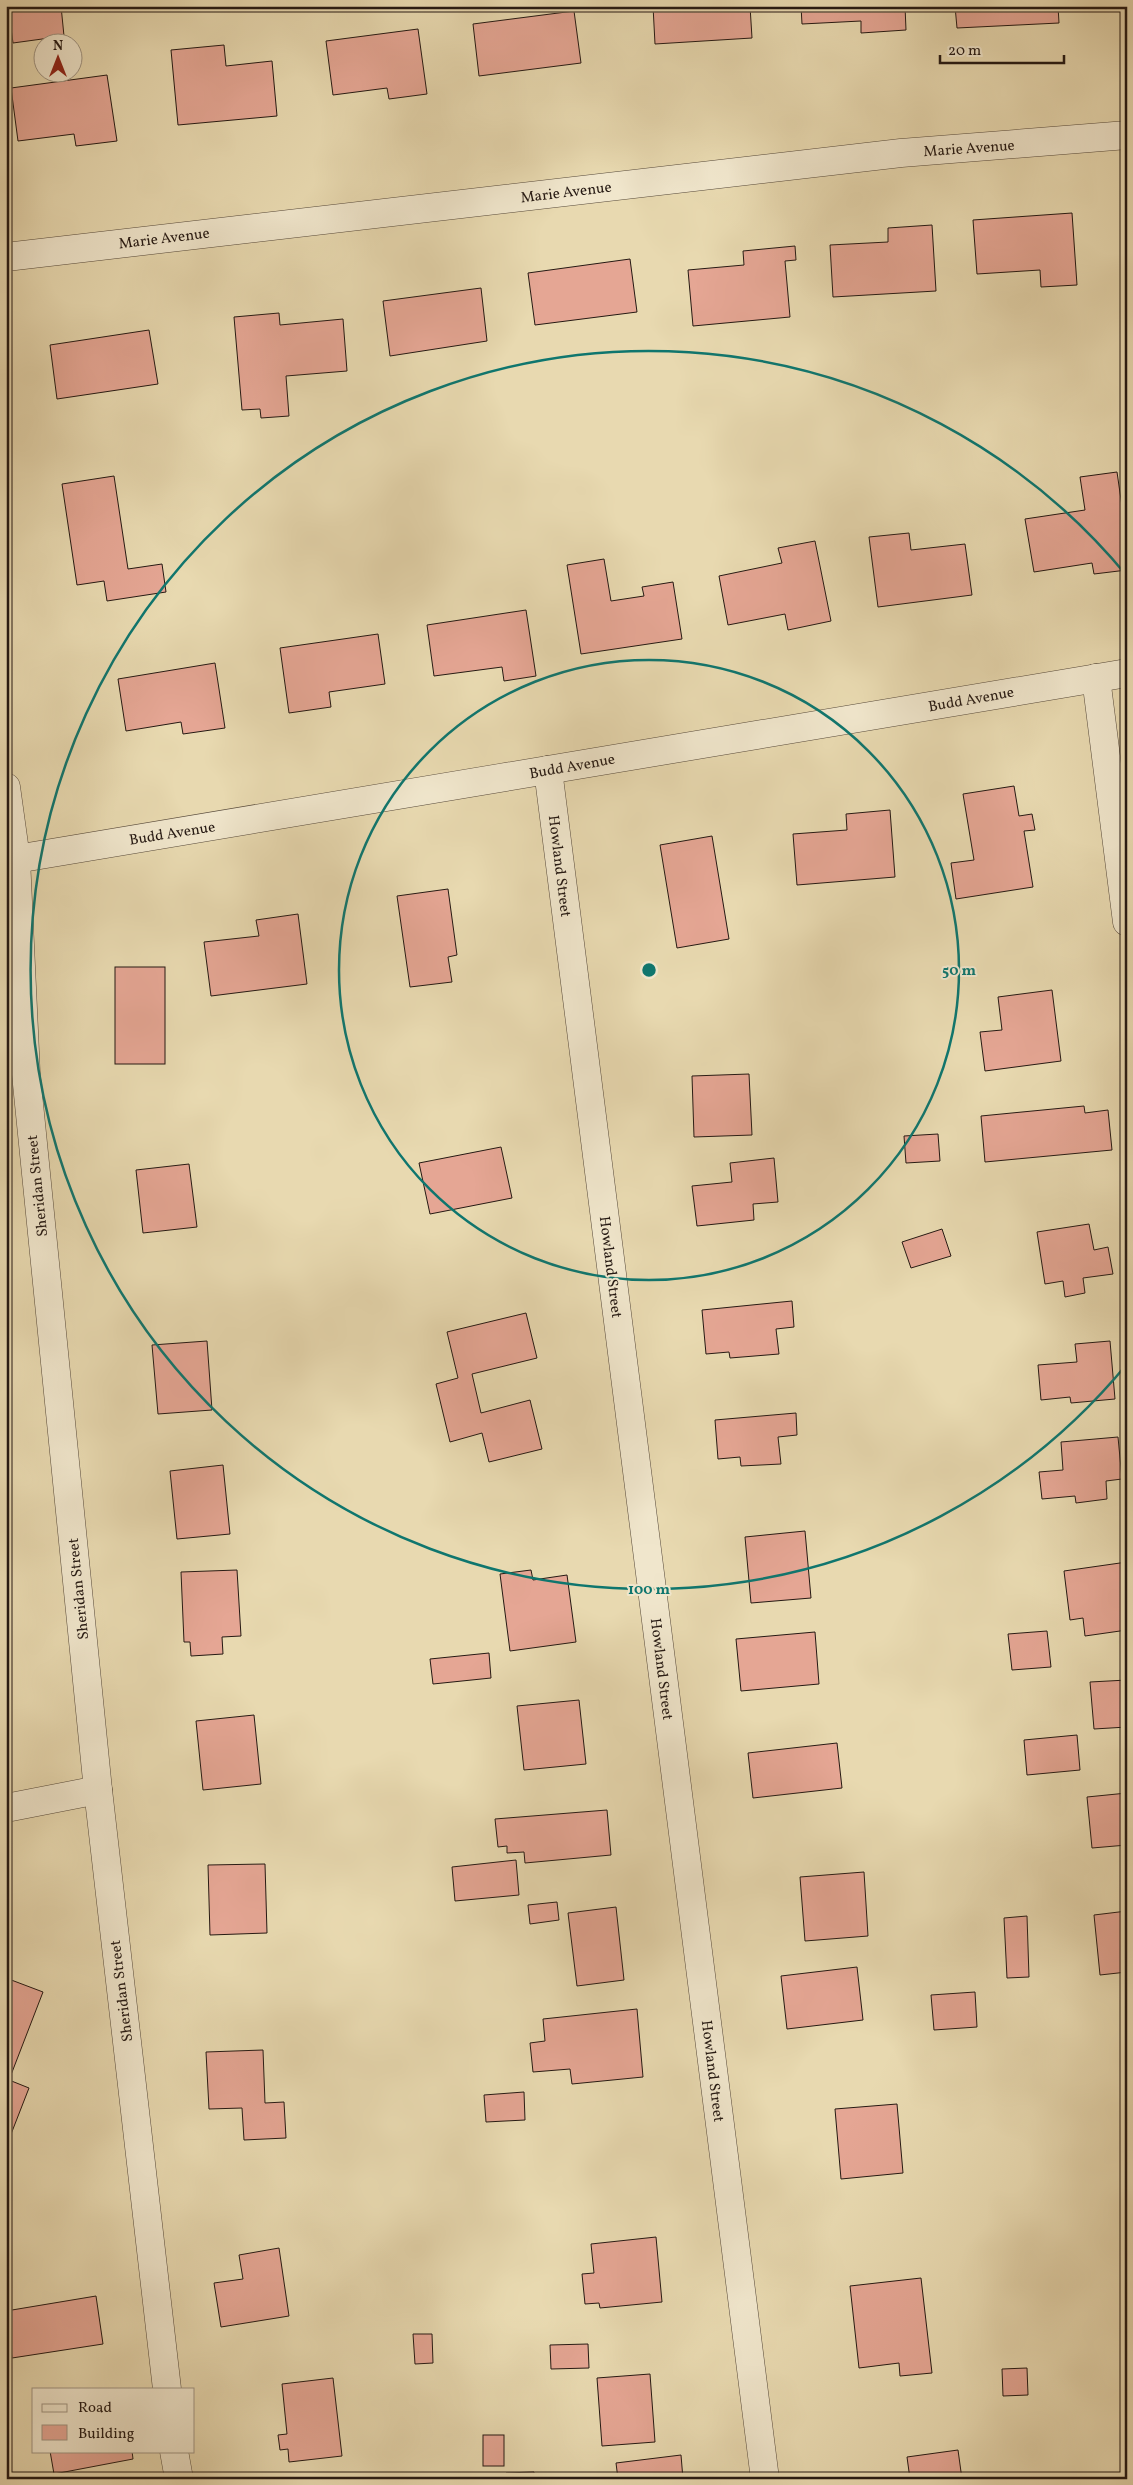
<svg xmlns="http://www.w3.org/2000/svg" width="1133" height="2485" viewBox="0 0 1133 2485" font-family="Vollkorn,serif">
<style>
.building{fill:#e5a694;stroke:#251913}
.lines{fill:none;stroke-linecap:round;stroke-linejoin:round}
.street-casing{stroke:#56493a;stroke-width:29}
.street{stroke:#f0e6cc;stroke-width:28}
.ring{fill:none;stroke:#0f766e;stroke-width:2.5}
.labels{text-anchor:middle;stroke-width:4;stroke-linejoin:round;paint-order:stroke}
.street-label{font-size:15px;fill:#251913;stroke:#f0e6cc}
.centre{fill:#0f766e;stroke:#f0e6cc;stroke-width:2.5}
.ring-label{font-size:15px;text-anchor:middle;font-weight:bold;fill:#0f766e;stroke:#f0e6cc;stroke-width:4;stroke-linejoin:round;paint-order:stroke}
</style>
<rect width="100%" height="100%" fill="#e8d9b0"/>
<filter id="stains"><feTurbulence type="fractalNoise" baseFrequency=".004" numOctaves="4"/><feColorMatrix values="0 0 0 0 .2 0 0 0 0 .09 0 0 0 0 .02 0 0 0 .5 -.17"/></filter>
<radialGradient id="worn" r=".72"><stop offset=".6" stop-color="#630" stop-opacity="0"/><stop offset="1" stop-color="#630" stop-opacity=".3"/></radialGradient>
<g class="building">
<path d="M8 6H61L64 36 13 43Z"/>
<path d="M653 6H750L752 38 655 44Z"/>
<path d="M801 6H905L906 30 861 33V21L802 24Z"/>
<path d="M955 6H1058L1059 23 957 28Z"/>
<path d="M574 11 581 63 479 76 473 24Z"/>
<path d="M418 29 427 94 389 99 387 88 333 95 326 41Z"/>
<path d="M224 45 226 66 272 61 277 116 178 125 171 50Z"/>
<path d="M107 75 117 141 76 146 74 134 18 141 11 88Z"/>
<path d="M1072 213 1077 285 1041 287 1040 270 977 274 973 220Z"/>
<path d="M932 225 936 291 833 297 830 245 888 242V228Z"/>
<path d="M795 246 796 260 785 261 790 317 693 326 688 270 744 265 743 251Z"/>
<path d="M630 259 637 312 535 325 528 273Z"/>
<path d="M481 288 487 341 390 356 383 301Z"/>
<path d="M279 313 280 325 343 319 347 371 286 376 289 416 261 418 260 409 242 410 234 317Z"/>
<path d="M149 330 158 384 57 399 50 345Z"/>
<path d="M1117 472 1127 541V570L1094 574 1092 563 1034 572 1025 519 1085 510 1080 477Z"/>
<path d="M114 476 128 569 162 564 166 592 107 601 104 581 77 585 62 484Z"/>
<path d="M909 533 911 550 965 544 972 595 878 607 869 537Z"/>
<path d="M815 541 831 621 788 630 785 614 728 625 719 576 782 563 778 548Z"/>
<path d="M604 559 611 601 644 596 642 587 673 582 682 639 581 654 567 565Z"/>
<path d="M526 610 536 676 504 681 502 667 434 676 427 625Z"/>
<path d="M378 634 385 684 329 692 331 707 289 713 280 648Z"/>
<path d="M215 663 225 728 183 734 181 722 126 731 118 679Z"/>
<path d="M1014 786 1019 816 1032 814 1035 830 1024 831 1033 887 956 899 951 863 974 860 963 794Z"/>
<path d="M890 810 895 877 797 885 793 834 847 830 846 814Z"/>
<path d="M712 836 729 939 677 948 660 845Z"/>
<path d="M448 889 457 955 448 957 452 982 410 987 397 896Z"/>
<path d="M298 914 307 984 211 996 204 942 259 936 256 920Z"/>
<rect x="115" y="967" width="50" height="97"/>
<path d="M1052 990 1061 1061 985 1071 980 1032 1002 1030 998 997Z"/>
<path d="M749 1074 752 1135 694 1137 692 1076Z"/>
<path d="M1084 1106 1085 1113 1108 1110 1112 1150 985 1162 981 1116Z"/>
<path d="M938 1134 940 1161 906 1163 904 1136Z"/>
<path d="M501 1147 512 1198 430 1214 419 1163Z"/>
<path d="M774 1158 778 1202 753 1204 754 1220 697 1226 692 1186 732 1182 730 1163Z"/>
<path d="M189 1164 197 1227 143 1233 136 1170Z"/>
<path d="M1089 1224 1094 1250 1108 1247 1113 1274 1083 1278 1085 1293 1065 1297 1063 1281 1045 1284 1037 1232Z"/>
<path d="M942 1229 951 1256 911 1268 902 1242Z"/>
<path d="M792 1301 794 1327 776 1329 779 1354 730 1358 729 1352 706 1354 702 1310Z"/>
<path d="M526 1313 537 1358 472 1374 481 1413 530 1400 542 1449 489 1462 482 1433 450 1442 436 1384 458 1378 447 1332Z"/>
<path d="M207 1341 212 1410 158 1414 152 1345Z"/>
<path d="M1110 1341 1115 1399 1071 1403 1070 1397 1041 1400 1038 1365 1077 1362 1075 1344Z"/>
<path d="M796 1413 797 1435 778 1437 781 1464 741 1466 740 1457 718 1459 715 1420Z"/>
<path d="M1118 1437 1122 1479 1106 1481 1107 1499 1076 1503 1075 1496 1042 1499 1039 1472 1063 1470 1061 1442Z"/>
<path d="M223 1465 230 1534 177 1539 170 1471Z"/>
<path d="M805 1531 811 1598 751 1603 745 1537Z"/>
<path d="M1127 1562V1630L1085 1636 1083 1618 1070 1620 1064 1571Z"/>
<path d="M237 1570 241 1636 222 1637 223 1654 191 1656 190 1642H184L181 1572Z"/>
<path d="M531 1570 533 1580 567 1575 576 1642 510 1651 500 1574Z"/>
<path d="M1047 1631 1051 1667 1012 1670 1008 1634Z"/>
<path d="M815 1632 819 1684 741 1691 736 1639Z"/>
<path d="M489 1653 491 1678 433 1684 430 1659Z"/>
<path d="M1127 1680V1727L1094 1729 1090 1682Z"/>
<path d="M579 1700 586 1764 524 1770 517 1706Z"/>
<path d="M254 1715 261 1784 203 1790 196 1721Z"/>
<path d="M1077 1735 1080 1770 1027 1775 1024 1740Z"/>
<path d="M837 1743 842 1788 753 1798 748 1753Z"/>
<path d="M1127 1793V1845L1092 1848 1087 1797Z"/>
<path d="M607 1810 611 1855 525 1863 524 1852 507 1853V1846L498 1847 495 1819Z"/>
<path d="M516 1860 519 1895 455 1901 452 1867Z"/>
<path d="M265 1864 267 1933 210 1935 208 1865Z"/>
<path d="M864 1872 868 1936 805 1941 800 1877Z"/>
<path d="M557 1902 559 1920 530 1924 528 1905Z"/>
<path d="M616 1907 624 1980 577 1986 568 1913Z"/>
<path d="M1127 1911V1972L1100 1975 1094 1915Z"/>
<path d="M1027 1916 1029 1977 1007 1978 1004 1918Z"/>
<path d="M857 1967 863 2020 787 2029 781 1976Z"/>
<path d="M6 1978 43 1992 9 2080 29 2088 6 2147Z"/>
<path d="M975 1992 977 2027 934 2030 931 1995Z"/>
<path d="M637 2009 643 2077 572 2084 570 2069 533 2072 530 2043 545 2041 543 2019Z"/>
<path d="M1124 2020H1127V2055Z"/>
<path d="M263 2050 265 2103 284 2102 286 2138 244 2140 242 2108 209 2109 206 2052Z"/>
<path d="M524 2092 525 2120 486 2122 484 2095Z"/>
<path d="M897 2104 903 2173 841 2179 835 2109Z"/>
<path d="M656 2237 662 2302 600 2308 599 2303 585 2304 582 2274 594 2273 591 2244Z"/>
<path d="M279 2248 289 2316 221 2327 214 2283 243 2279 239 2255Z"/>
<path d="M921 2278 932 2373 900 2376 899 2363 859 2368 850 2286Z"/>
<path d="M96 2296 103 2344 12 2358 6 2311Z"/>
<path d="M413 2334H432L433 2363 415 2364Z"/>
<path d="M588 2344 589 2368 551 2369 550 2345Z"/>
<path d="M1027 2368 1028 2395 1003 2396 1002 2369Z"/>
<path d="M650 2374 655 2442 602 2446 597 2378Z"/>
<path d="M333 2378 342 2456 289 2462 288 2449 280 2450 278 2435 287 2434 282 2384Z"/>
<rect x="483" y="2435" width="21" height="31"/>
<path d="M958 2450 962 2479H910L907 2457Z"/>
<path d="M50 2451H132L133 2459 54 2474Z"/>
<path d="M681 2455 683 2479H618L616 2463Z"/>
<path d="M534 2472V2479H506V2473Z"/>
</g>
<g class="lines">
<defs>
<g id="street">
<path d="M6 257 901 153 1127 135"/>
<path d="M1096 678 1127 922"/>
<path d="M548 770 765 2479"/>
<path d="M6 787 16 859 26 1074 98 1790 167 2389"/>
<path d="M16 859 1127 673"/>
<path d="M6 1808 98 1790"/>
<path d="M174 2451 179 2479"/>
</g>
</defs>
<use href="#street" class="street-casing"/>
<use href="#street" class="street"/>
</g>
<g class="ring">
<circle cx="649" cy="970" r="310"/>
<path d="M1127 1364A619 619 0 1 1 1127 576"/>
</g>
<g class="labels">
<g class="street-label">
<text transform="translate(969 148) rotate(-4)" y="5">Marie Avenue</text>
<text transform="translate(566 192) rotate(-7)" y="5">Marie Avenue</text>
<text transform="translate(164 238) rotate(-7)" y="5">Marie Avenue</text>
<text transform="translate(971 699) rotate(-10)" y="5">Budd Avenue</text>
<text transform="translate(572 766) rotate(-10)" y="5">Budd Avenue</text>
<text transform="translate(172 833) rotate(-9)" y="5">Budd Avenue</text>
<text transform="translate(560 866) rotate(83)" y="5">Howland Street</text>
<text transform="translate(37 1186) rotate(-96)" y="5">Sheridan Street</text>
<text transform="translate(611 1267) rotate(83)" y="5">Howland Street</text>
<text transform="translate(78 1589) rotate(-96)" y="5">Sheridan Street</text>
<text transform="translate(662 1669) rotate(83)" y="5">Howland Street</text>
<text transform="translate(121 1991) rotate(-97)" y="5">Sheridan Street</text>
<text transform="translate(713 2071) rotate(83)" y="5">Howland Street</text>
</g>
</g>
<circle cx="649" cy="970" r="8" class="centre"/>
<g class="ring-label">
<text x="959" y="975">50 m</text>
<text x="649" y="1594">100 m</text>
</g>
<rect width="1133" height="2485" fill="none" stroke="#e8d9b0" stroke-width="25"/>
<rect x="8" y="8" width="1118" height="2470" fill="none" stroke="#251913" stroke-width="2.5"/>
<rect x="12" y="12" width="1108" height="2460" fill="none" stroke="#251913"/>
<rect x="32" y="2388" width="162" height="65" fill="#f0e6cc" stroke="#9f9482"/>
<rect x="42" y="2404" width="25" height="8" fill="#f0e6cc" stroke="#9f9482"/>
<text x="78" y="2412" font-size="15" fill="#251913">Road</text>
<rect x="42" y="2425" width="25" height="15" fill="#e5a694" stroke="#9f9482"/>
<text x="78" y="2438" font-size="15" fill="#251913">Building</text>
<g transform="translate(58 58)"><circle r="24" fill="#f0e6cc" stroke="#9f9482"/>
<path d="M0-4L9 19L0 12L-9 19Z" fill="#8f2418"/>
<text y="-8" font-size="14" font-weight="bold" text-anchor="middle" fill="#251913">N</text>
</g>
<path d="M940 55v8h124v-8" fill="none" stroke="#251913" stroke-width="2.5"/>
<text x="948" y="55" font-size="15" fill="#251913" stroke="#f0e6cc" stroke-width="4" paint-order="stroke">20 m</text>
<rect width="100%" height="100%" filter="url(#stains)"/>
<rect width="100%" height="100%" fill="url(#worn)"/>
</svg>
